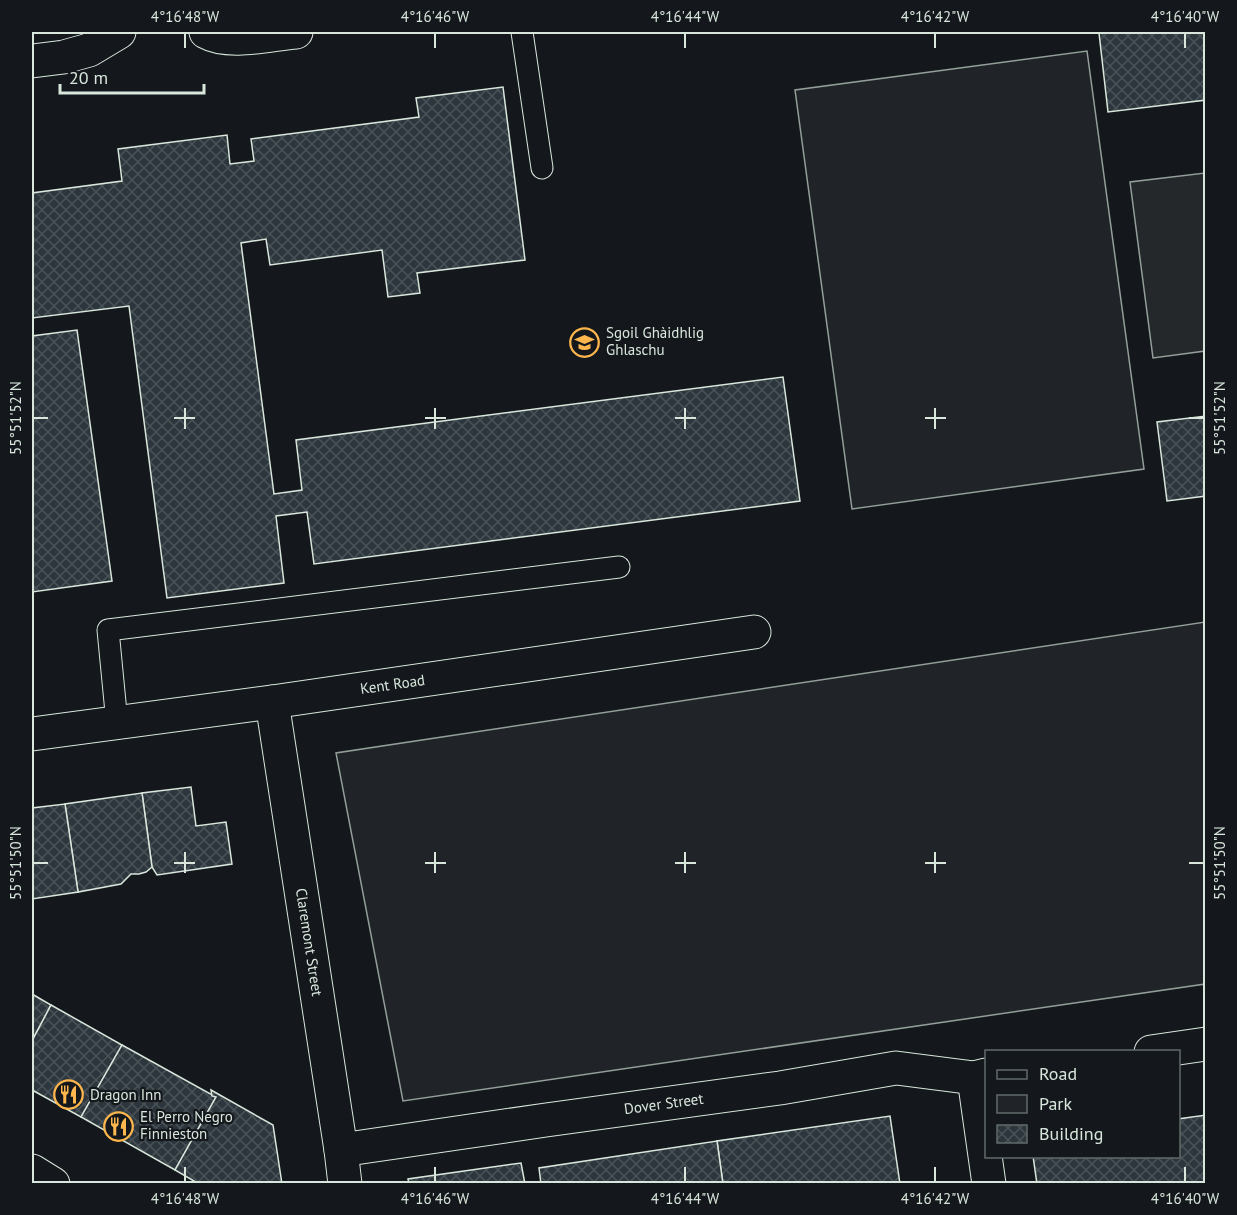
<svg xmlns="http://www.w3.org/2000/svg" width="1237" height="1215" viewBox="0 0 1237 1215" font-family="'PT Sans',sans-serif">
<style>
.green{fill:#202428;stroke:#939e99;stroke-width:1.5}
.parking{fill:#24282b;stroke:#939e99;stroke-width:1.5}
.building{fill:url(#building-cross-hatch);stroke:#d8e6dc;stroke-width:1.5}
.lines{fill:none;stroke-linecap:round;stroke-linejoin:round}
.service-casing{stroke:#d8e6dc;stroke-width:23}
.minor-casing{stroke:#d8e6dc;stroke-width:35}
.tertiary-casing{stroke:#d8e6dc;stroke-width:35}
.service{stroke:#14181c;stroke-width:21}
.minor{stroke:#14181c;stroke-width:33}
.tertiary{stroke:#14181c;stroke-width:33}
.ticks{fill:none;stroke:#d8e6dc;stroke-width:2}
.labels{text-anchor:middle;stroke-width:4.5;stroke-linejoin:round;paint-order:stroke}
.poi-label{font-size:15px;fill:#d8e6dc;stroke:#14181c;text-anchor:start}
.street-label{font-size:15px;fill:#d8e6dc;stroke:#14181c}
.neatline{fill:none;stroke:#d8e6dc;stroke-width:2}
.ticks-label{font-size:15px;text-anchor:middle;fill:#d8e6dc}
</style>
<defs>
<pattern id="building-cross-hatch" width="8" height="8" patternUnits="userSpaceOnUse" patternTransform="scale(1.5)"><rect width="8" height="8" fill="#2c363c"/><path d="M0 0l8 8M0 8l8-8" fill="none" stroke="#4a5358"/></pattern>
</defs>
<rect width="100%" height="100%" fill="#14181c"/>
<g class="green">
<path d="M1087 51 1144 469 852 509 795 90Z"/>
<path d="M1205 622V984L403 1101 336 753Z"/>
</g>
<path class="parking" d="M1205 173V351L1153 358 1130 182Z"/>
<g class="building">
<path d="M1114 32H1206V100L1108 112 1099 33Z"/>
<path d="M503 87 525 260 417 273 420 293 388 297 382 250 270 265 266 239 241 243 274 494 302 490 296 440 783 377 800 501 314 564 307 512 276 516 284 583 167 598 129 306 32 318V193L122 181 118 149 227 135 230 164 254 161 251 139 419 117 416 98Z"/>
<path d="M77 330 112 581 32 592V336Z"/>
<path d="M1206 416V496L1167 501 1157 422Z"/>
<path d="M191 787 196 826 226 822 232 864 157 875 152 867 142 793Z"/>
<path d="M142 793 152 867 146 872 139 874H131L121 884 78 892 65 804Z"/>
<path d="M65 804 78 892 32 899V808Z"/>
<path d="M32 994 51 1005 32 1041Z"/>
<path d="M51 1005 122 1045 81 1117 32 1090V1041Z"/>
<path d="M122 1045 216 1097 175 1170 81 1117Z"/>
<path d="M211 1090 273 1125 282 1184H199L175 1170 216 1097 212 1096Z"/>
<path d="M1206 1115V1184H1037L1033 1156H1178V1119Z"/>
<path d="M890 1116 900 1184H723L717 1141Z"/>
<path d="M717 1141 723 1184H541L539 1168Z"/>
<path d="M521 1163 525 1184H409L408 1179Z"/>
</g>
<g class="lines">
<defs>
<g id="service">
<path d="M522 32 542 168"/>
<path d="M117 723 108 630 619 567"/>
</g>
<g id="minor">
<path d="M32 61 64 57 89 50 119 32"/>
<path id="s1" d="M272 702 341 1150 345 1184"/>
<path id="s2" d="M32 734 272 702 754 632"/>
<path d="M1151 1052 1206 1044"/>
<path d="M974 1078 989 1184"/>
<path id="s3" d="M341 1150 546 1120 780 1088 896 1068 974 1078 986 1075"/>
</g>
<g id="tertiary">
<path d="M206 32C229 45 271 34 296 32"/>
<path d="M32 1171 53 1184"/>
</g>
</defs>
<use href="#service" class="service-casing"/>
<use href="#minor" class="minor-casing"/>
<use href="#tertiary" class="tertiary-casing"/>
<use href="#service" class="service"/>
<use href="#minor" class="minor"/>
<use href="#tertiary" class="tertiary"/>
</g>
<path class="ticks" d="M185 33V48M435 33V48M685 33V48M935 33V48M1185 33V48M185 408V429M435 408V429M685 408V429M935 408V429M33 418H48M174 418H195M425 418H446M675 418H696M925 418H946M1189 418H1204M185 852V873M435 852V873M685 852V873M935 852V873M33 863H48M174 863H195M425 863H446M675 863H696M925 863H946M1189 863H1204M185 1167V1182M435 1167V1182M685 1167V1182M935 1167V1182M1185 1167V1182"/>
<defs>
<symbol id="school-ring" viewBox="-11 -11 22 22"><circle r="9.5" fill="#14181c" stroke="#ffb74d" stroke-width="1.5"/><path d="M0-5L7-2L0 1L-7-2ZM-4 1L0 2.5L4 1V4Q0 6-4 4Z" fill="#ffb74d"/></symbol>
<symbol id="restaurant-ring" viewBox="-11 -11 22 22"><circle r="9.5" fill="#14181c" stroke="#ffb74d" stroke-width="1.5"/><path d="M-5-6h1v4h1v-4h1v4h1v-4h1v5L-1.5 .5V6h-2V.5L-5-1ZM5-6V6H3V1.5H1.5Q1.5-4 5-6Z" fill="#ffb74d"/></symbol>
</defs>
<g fill-rule="evenodd">
<use href="#school-ring" x="568" y="326" width="33" height="33"/>
<use href="#restaurant-ring" x="52" y="1078" width="33" height="33"/>
<use href="#restaurant-ring" x="102" y="1110" width="33" height="33"/>
</g>
<g class="labels">
<g class="poi-label">
<text x="606" y="338">Sgoil Ghàidhlig<tspan x="606" dy="17">Ghlaschu</tspan></text>
<text x="90" y="1100">Dragon Inn</text>
<text x="140" y="1122">El Perro Negro<tspan x="140" dy="17">Finnieston</tspan></text>
</g>
<g class="street-label">
<text dy="5" stroke="none"><textPath href="#s2" startOffset="364">Kent Road</textPath></text>
<text dy="5" stroke="none"><textPath href="#s1" startOffset="243">Claremont Street</textPath></text>
<text dy="5" stroke="none"><textPath href="#s3" startOffset="326">Dover Street</textPath></text>
</g>
</g>
<rect width="1237" height="1215" fill="none" stroke="#14181c" stroke-width="66"/>
<rect x="985" y="1050" width="195" height="108" fill="#14181c" stroke="#626a69" stroke-width="1.5"/>
<rect x="997" y="1070" width="30" height="9" fill="#14181c" stroke="#626a69" stroke-width="1.5"/>
<text x="1039" y="1080" font-size="18" fill="#d8e6dc">Road</text>
<rect x="997" y="1095" width="30" height="18" fill="#202428" stroke="#626a69" stroke-width="1.5"/>
<text x="1039" y="1110" font-size="18" fill="#d8e6dc">Park</text>
<rect x="997" y="1125" width="30" height="18" fill="url(#building-cross-hatch)" stroke="#626a69" stroke-width="1.5"/>
<text x="1039" y="1140" font-size="18" fill="#d8e6dc">Building</text>
<path d="M60 84v9h144v-9" fill="none" stroke="#d8e6dc" stroke-width="3"/>
<text x="69" y="84" font-size="18" fill="#d8e6dc" stroke="#14181c" stroke-width="4.5" paint-order="stroke">20 m</text>
<rect x="33" y="33" width="1171" height="1149" class="neatline"/>
<g class="ticks-label">
<text x="185" y="22">4°16'48"W</text>
<text x="435" y="22">4°16'46"W</text>
<text x="685" y="22">4°16'44"W</text>
<text x="935" y="22">4°16'42"W</text>
<text x="1185" y="22">4°16'40"W</text>
<text transform="translate(16 418) rotate(-90)" y="5">55°51'52"N</text>
<text transform="translate(1220 418) rotate(-90)" y="5">55°51'52"N</text>
<text transform="translate(16 863) rotate(-90)" y="5">55°51'50"N</text>
<text transform="translate(1220 863) rotate(-90)" y="5">55°51'50"N</text>
<text x="185" y="1204">4°16'48"W</text>
<text x="435" y="1204">4°16'46"W</text>
<text x="685" y="1204">4°16'44"W</text>
<text x="935" y="1204">4°16'42"W</text>
<text x="1185" y="1204">4°16'40"W</text>
</g>
</svg>
